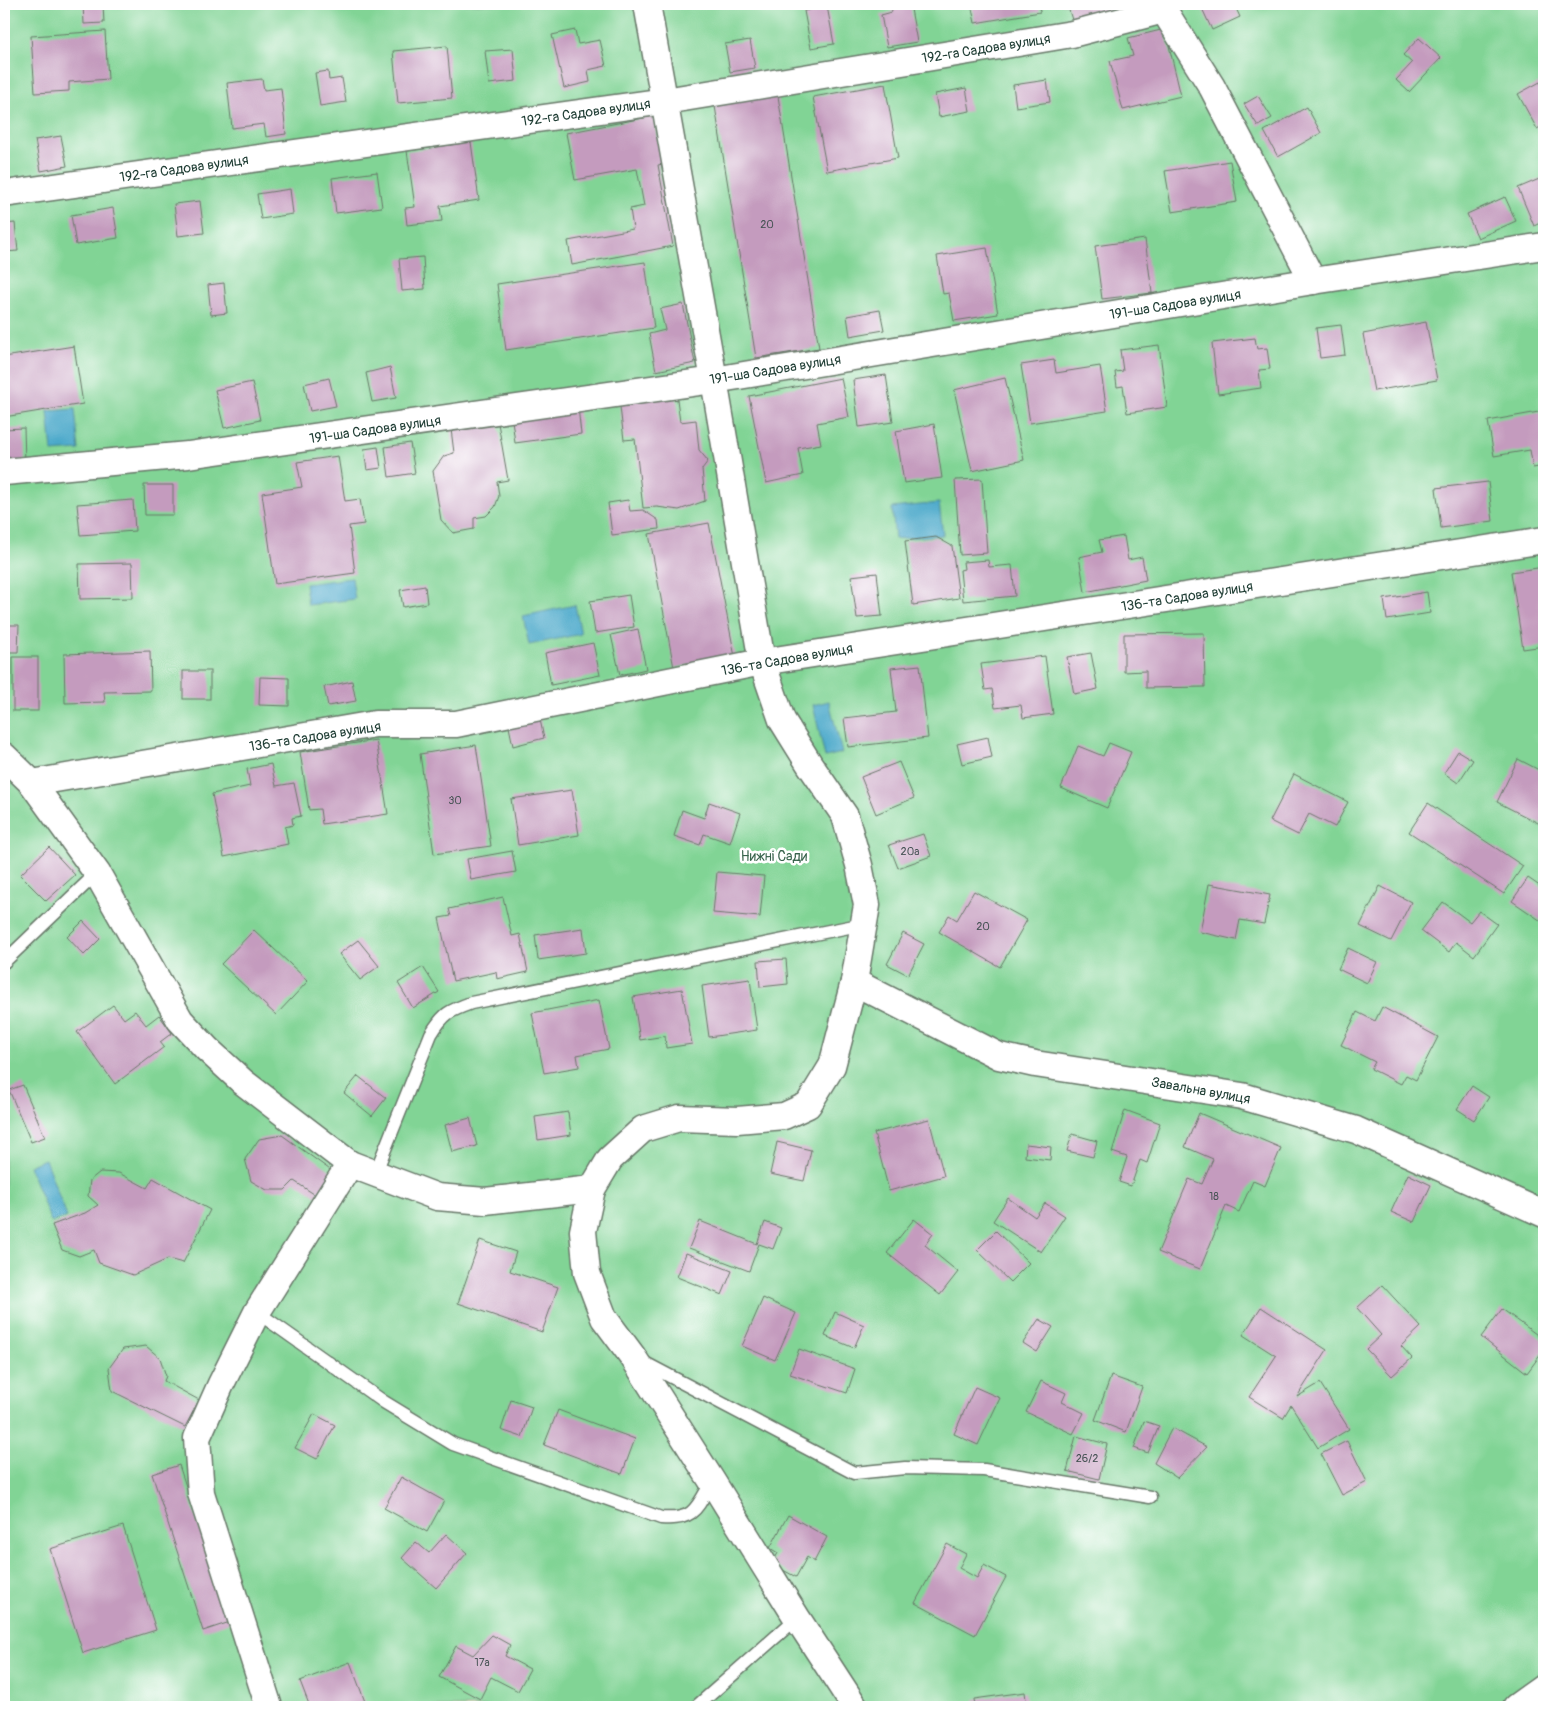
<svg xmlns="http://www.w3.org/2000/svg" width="1548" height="1711" viewBox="0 0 1548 1711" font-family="Pangolin,sans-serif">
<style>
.green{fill:#81d495;stroke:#508864}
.water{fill:#4ca9ca;stroke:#36737f}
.building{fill:#c49bbe}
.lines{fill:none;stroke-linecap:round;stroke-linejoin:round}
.lane-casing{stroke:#687869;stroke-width:15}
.street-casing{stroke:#687869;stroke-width:29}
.lane{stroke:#fff;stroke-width:12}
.street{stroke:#fff;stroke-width:26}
.labels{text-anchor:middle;stroke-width:5;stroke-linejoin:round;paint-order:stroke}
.number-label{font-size:11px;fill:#485456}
.street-label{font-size:14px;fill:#1f3d34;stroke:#fff}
.park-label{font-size:14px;fill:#38634c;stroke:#fff}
</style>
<rect width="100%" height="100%" fill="#fff"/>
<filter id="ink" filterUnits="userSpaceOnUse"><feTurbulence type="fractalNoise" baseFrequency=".02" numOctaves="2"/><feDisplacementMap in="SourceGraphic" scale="10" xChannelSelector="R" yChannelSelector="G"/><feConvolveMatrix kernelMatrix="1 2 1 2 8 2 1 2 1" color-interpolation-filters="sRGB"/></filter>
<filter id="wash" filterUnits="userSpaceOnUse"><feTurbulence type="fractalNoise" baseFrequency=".0096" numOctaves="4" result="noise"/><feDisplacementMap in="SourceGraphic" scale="20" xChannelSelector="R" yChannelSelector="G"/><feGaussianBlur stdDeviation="1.12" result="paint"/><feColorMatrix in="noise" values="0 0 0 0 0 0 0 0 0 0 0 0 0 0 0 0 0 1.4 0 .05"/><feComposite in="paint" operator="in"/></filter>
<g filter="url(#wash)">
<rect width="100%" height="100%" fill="#f0e6cc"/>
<rect class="green" x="4" y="4" width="1540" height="1703"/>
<g class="water">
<path d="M75 409 79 450 52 452 48 411Z"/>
<path d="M939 503 943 535 895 539 892 508Z"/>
<path d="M352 578 355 599 308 605 305 584Z"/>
<path d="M575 605 581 634 529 645 523 616Z"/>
<path d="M829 701 842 753 825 757 813 705Z"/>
<path d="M45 1159 67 1217 51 1222 29 1166Z"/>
</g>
<g id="blocks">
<g class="building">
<path d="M83 4H103L104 23 84 24Z"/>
<path d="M891 4H935L911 9 917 42 887 47 881 15 892 12Z"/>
<path d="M971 4H1039L1040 12 975 23Z"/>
<path d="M1067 4H1110L1112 10 1073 23Z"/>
<path d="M1200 4H1234L1240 17 1212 30Z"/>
<path d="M827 6 834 44 811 48 804 11Z"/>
<path d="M1165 29 1181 96 1123 110 1110 61 1133 56 1128 38Z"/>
<path d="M575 30 578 44 600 40 606 66 588 70 590 82 564 88 552 35Z"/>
<path d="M105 31 108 79 69 82V91L35 93 31 36Z"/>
<path d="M1419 38 1441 58 1409 92 1396 80 1412 63 1403 55Z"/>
<path d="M750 40 755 68 730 72 725 44Z"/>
<path d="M447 46 452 98 398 103 393 51Z"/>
<path d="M513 49 516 81 489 84 485 51Z"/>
<path d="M328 71 329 80 342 78 346 102 320 106 315 73Z"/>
<path d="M262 79 264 90 281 88 286 134 266 137 264 124 232 128 227 83Z"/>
<path d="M1047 80 1050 102 1016 107 1013 85Z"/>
<path d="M1540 82 1544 89V125L1537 129 1518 94Z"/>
<path d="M885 84 898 158 827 171 813 97Z"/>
<path d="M966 88 970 111 939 117 935 94Z"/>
<path d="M777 90 819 348 756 358 714 100Z"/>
<path d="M1258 96 1272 118 1258 126 1244 104Z"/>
<path d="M1307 107 1321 133 1278 157 1264 131Z"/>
<path d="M654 116 663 164 658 165 673 246 572 265 568 241 633 229 630 209 644 206 637 169 575 180 566 133Z"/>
<path d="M61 136 67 166 41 171 35 140Z"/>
<path d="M471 142 479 200 440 206 442 221 407 225 405 208 415 207 407 151Z"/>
<path d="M1230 161 1237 202 1172 212 1165 171Z"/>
<path d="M377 172 382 207 336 213 332 178Z"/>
<path d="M1544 177V221L1534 226 1518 188Z"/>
<path d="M290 189 293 214 261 219 257 194Z"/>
<path d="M1505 197 1516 221 1478 238 1467 214Z"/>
<path d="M200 201 204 233 178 236 174 204Z"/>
<path d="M113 208 118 238 76 245 71 215Z"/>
<path d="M15 223 18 251 4 252V224Z"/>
<path d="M1145 239 1152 293 1102 299 1095 246Z"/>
<path d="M987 248 998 314 954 321 949 293 943 294 937 256Z"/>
<path d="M423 257 425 289 402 291 399 259Z"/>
<path d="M645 262 654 328 506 350 497 284Z"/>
<path d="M224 283 227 313 211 315 208 285Z"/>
<path d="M683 304 695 363 656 371 649 334 665 330 660 309Z"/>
<path d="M880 310 884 330 850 336 847 316Z"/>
<path d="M1426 322 1437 380 1374 391 1363 334Z"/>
<path d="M1341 325 1345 355 1320 358 1316 328Z"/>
<path d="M1255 338 1257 349 1267 348 1270 369 1259 370 1261 388 1218 394 1212 343Z"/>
<path d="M1159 345 1167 407 1127 413 1123 386 1117 387 1115 372 1123 371 1120 350Z"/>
<path d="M74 346 83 404 4 417V357Z"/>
<path d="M1054 360 1056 373 1100 366 1107 411 1030 423 1021 365Z"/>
<path d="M390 367 396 398 372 402 366 373Z"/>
<path d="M886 375 893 422 859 427 853 380Z"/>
<path d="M329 378 336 406 310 411 304 384Z"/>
<path d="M841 378 849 417 817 423 821 444 798 448 803 475 766 483 749 396Z"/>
<path d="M1005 378 1024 460 972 471 954 390Z"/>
<path d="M252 382 260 420 224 428 215 390Z"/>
<path d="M676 392 680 422 696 420 699 450 708 461 702 469 705 501 679 510 657 507 643 508 635 439 624 440 619 399Z"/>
<path d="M578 407 581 434 515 443 512 420Z"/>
<path d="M1544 411V466L1533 468 1530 450 1494 456 1488 421Z"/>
<path d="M498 423 508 480 497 482 499 496 495 507 486 516 474 518V529L453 533 441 520 433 471 444 456 454 453 451 429Z"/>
<path d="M934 424 942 478 904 483 896 431Z"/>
<path d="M24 428 25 462H4V429Z"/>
<path d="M410 443 415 473 389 477 385 447Z"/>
<path d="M378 447 381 468 367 470 364 449Z"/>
<path d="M338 456 345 501 360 499 364 524 349 526 355 573 275 584 262 493 302 487 297 462Z"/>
<path d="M982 479 987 553 960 555 955 480Z"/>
<path d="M1488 482 1493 521 1441 528 1436 488Z"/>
<path d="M144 485H173V515H145Z"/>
<path d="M133 500 135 531 80 535 77 504Z"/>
<path d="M628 500 630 511 643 510 658 520 659 529 612 535 608 503Z"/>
<path d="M709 523 735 657 674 668 649 534Z"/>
<path d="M1124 536 1128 560 1142 557 1146 580 1085 592 1079 557 1102 552 1099 540Z"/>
<path d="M936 537 952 546 959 598 913 605 905 541Z"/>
<path d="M988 560 989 567 1012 565 1015 596 963 601 960 570 964 569 963 562Z"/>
<path d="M132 563 133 598 80 599 79 564Z"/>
<path d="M1544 567V646L1523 649 1511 572Z"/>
<path d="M877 573 882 616 857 618 851 576Z"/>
<path d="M425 586 427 603 403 607 400 590Z"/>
<path d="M1427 592 1430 613 1387 620 1384 599Z"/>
<path d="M629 595 634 627 595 633 590 601Z"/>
<path d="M4 625H19L18 652H4Z"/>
<path d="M638 629 646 669 620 675 611 635Z"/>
<path d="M1204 633 1205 687 1146 688V671L1124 672V634Z"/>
<path d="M593 643 600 675 551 685 545 653Z"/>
<path d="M150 651 151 691 104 692 105 702 65 703 64 654Z"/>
<path d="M1091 653 1098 689 1074 694 1067 657Z"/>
<path d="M1045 656 1053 714 1023 718 1021 705 995 708 992 689 985 690 981 664Z"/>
<rect x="13" y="657" width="25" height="54"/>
<path d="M920 665 928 738 848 747 844 718 896 712 891 668Z"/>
<rect x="183" y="671" width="27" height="28"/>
<path d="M260 677 289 678V706L259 705Z"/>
<path d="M352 681 356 701 328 706 324 687Z"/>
<path d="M539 715 544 738 513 746 508 722Z"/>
<path d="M988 737 992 757 962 764 957 744Z"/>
<path d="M376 740 388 814 322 824 320 809 309 810 300 752Z"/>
<path d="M1109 743 1131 752 1107 808 1061 788 1078 746 1103 756Z"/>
<path d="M476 745 491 846 434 854 420 754Z"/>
<path d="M1458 751 1473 760 1458 783 1444 773Z"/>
<path d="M1518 759 1539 770 1544 759V826L1497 802Z"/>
<path d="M899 762 914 798 876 814 861 777Z"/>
<path d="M271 764 276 786 294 783 301 816 292 818 293 825 285 827 288 844 224 857 212 794 250 786 247 769Z"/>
<path d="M1294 774 1348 802 1335 827 1309 814 1298 835 1270 821Z"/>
<path d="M572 790 579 835 518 845 511 799Z"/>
<path d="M709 802 740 813 730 843 704 834 700 845 674 836 682 810 704 818Z"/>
<path d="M1428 803 1523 866 1504 894 1409 832Z"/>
<path d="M923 834 931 856 898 868 889 845Z"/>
<path d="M49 847 75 875 46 901 20 875Z"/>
<path d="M512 851 516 872 471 880 467 859Z"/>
<path d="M717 872 764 876 760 917 713 913Z"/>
<path d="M1528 878 1544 889V923L1512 901Z"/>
<path d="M1209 884 1270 895 1264 924 1240 920 1236 940 1200 932Z"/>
<path d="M1380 886 1411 902 1391 941 1360 926Z"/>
<path d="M974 891 1027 920 1000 967 939 932 949 915 957 920Z"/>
<path d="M503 897 512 936 520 934 528 972 497 979 496 972 453 981 439 918 451 916 449 909Z"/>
<path d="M1443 902 1470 922 1479 911 1497 924 1474 956 1456 942 1449 952 1421 931Z"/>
<path d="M83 921 100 939 84 955 67 937Z"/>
<path d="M583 928 586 953 538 960 535 935Z"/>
<path d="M254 930 308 981 276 1015 221 964Z"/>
<path d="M903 933 924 944 908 975 887 964Z"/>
<path d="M358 940 379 966 360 980 339 954Z"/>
<path d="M1348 948 1377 962 1367 983 1338 969Z"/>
<path d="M786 959 788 984 760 987 758 961Z"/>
<path d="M423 967 439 992 413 1008 398 983Z"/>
<path d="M750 979 757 1030 709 1037 702 986Z"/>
<path d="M682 989 692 1044 666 1048 665 1036 640 1040 633 997Z"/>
<path d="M599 1000 609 1049 577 1055 579 1067 544 1073 532 1013Z"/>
<path d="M113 1005 124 1019 135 1011 146 1025 159 1015 172 1033 160 1042 164 1047 115 1084 77 1032Z"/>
<path d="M1382 1007 1438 1037 1416 1080 1406 1075 1401 1084 1371 1069 1375 1062 1341 1045 1357 1012 1375 1021Z"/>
<path d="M358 1076 386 1098 372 1116 344 1093Z"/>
<path d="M23 1085 45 1137 31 1142 9 1090Z"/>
<path d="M1472 1086 1489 1097 1474 1120 1457 1109Z"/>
<path d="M1125 1110 1160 1123 1147 1163 1140 1160 1131 1186 1119 1182 1127 1157 1112 1152Z"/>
<path d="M568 1112 571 1135 538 1140 535 1117Z"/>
<path d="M1199 1113 1281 1148 1265 1186 1253 1181 1239 1212 1226 1206 1200 1269 1158 1252 1189 1179 1202 1184 1213 1159 1185 1147Z"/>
<path d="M470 1118 477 1146 452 1152 445 1125Z"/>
<path d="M929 1119 944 1176 889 1191 874 1133Z"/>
<path d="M1072 1134 1097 1141 1093 1157 1067 1151Z"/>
<path d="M282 1135 333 1172 317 1196 294 1181 285 1190H267L251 1181 245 1159 259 1139Z"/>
<path d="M777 1142 811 1150 804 1181 770 1174Z"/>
<path d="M1026 1144 1051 1147 1050 1160 1025 1157Z"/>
<path d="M100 1172 119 1173 147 1188 153 1178 210 1210 183 1263 168 1259 133 1275 99 1263 94 1250 79 1256 62 1250 52 1225 85 1213 98 1205 88 1196 90 1180Z"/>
<path d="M1408 1174 1431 1185 1414 1222 1391 1212Z"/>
<path d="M1008 1198 1035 1217 1045 1203 1065 1216 1041 1252 993 1221Z"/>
<path d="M914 1219 933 1234 925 1245 958 1272 940 1295 887 1253Z"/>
<path d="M700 1221 757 1244 765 1222 781 1228 773 1249 759 1244 749 1271 689 1248Z"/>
<path d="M996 1231 1029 1263 1010 1282 977 1250Z"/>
<path d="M480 1240 516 1252 510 1271 558 1287 542 1332 458 1303Z"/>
<path d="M686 1253 732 1271 722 1295 677 1277Z"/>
<path d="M1382 1285 1421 1327 1401 1346 1412 1358 1392 1376 1366 1349 1381 1335 1357 1308Z"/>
<path d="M763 1298 796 1313 775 1360 742 1346Z"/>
<path d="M1261 1307 1327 1350 1297 1397 1320 1383 1349 1429 1318 1448 1291 1405 1283 1418 1249 1397 1276 1356 1243 1335Z"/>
<path d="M1502 1309 1544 1340V1350L1527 1373 1481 1337Z"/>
<path d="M835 1312 864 1325 854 1348 825 1336Z"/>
<path d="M1039 1319 1053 1327 1037 1352 1023 1343Z"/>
<path d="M146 1346 160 1358 166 1376 164 1381 199 1400 185 1427 112 1391 109 1368 123 1349Z"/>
<path d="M799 1349 855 1369 847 1393 790 1374Z"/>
<path d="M1111 1376 1142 1387 1126 1432 1095 1420Z"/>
<path d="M1041 1381 1066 1393 1062 1402 1084 1413 1073 1434 1026 1412Z"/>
<path d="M975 1387 1000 1398 978 1445 954 1434Z"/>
<path d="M511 1400 532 1407 522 1437 501 1430Z"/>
<path d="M558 1410 635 1439 622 1474 544 1445Z"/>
<path d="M314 1414 335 1425 317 1459 295 1448Z"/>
<path d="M1144 1421 1159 1426 1148 1453 1134 1448Z"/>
<path d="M1172 1428 1207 1447 1177 1478 1154 1463Z"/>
<path d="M1076 1436 1107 1444 1099 1479 1067 1471Z"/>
<path d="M1347 1441 1367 1482 1342 1495 1321 1454Z"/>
<path d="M179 1465 230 1622 203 1631 152 1474Z"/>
<path d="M401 1477 444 1501 427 1532 384 1508Z"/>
<path d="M788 1515 827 1537 814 1562 807 1557 796 1577 772 1564 778 1553 770 1548Z"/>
<path d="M123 1526 156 1630 83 1653 50 1549Z"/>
<path d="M446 1534 467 1553 436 1588 402 1558 416 1542 429 1553Z"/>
<path d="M947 1544 966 1554 959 1568 977 1578 984 1565 1006 1577 975 1635 915 1603Z"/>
<path d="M492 1635 510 1645 505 1656 530 1669 518 1691 491 1677 480 1699 439 1677 456 1646 473 1655Z"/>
<path d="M350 1662 367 1707H310L300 1681Z"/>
<path d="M1025 1692 1027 1707H975L974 1699Z"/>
</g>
</g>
</g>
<g filter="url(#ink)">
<use href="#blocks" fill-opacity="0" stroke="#687869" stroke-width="1"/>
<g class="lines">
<defs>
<g id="lane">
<path d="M4 962 97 873"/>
<path d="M375 1174 431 1034C444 1013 449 1011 471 1003L864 924"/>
<path d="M257 1312 384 1402 453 1444 661 1518C695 1521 697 1507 712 1481"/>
<path d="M641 1361 854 1473 905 1468 984 1470 1150 1497"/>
<path d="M696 1707 797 1618"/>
</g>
<g id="street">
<path d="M1160 4 1212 87 1313 281"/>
<path d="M4 194 665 101 1072 34 1164 10"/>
<path d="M4 472 188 455 714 380 1313 281 1544 246"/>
<path d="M4 756 32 783 97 873 180 1020 207 1049 243 1082 350 1164 437 1197 485 1201 592 1189 610 1159 643 1129 679 1118 737 1120 784 1116 808 1105 832 1066 854 982 867 905 859 865 845 816 810 765 782 720 762 662 714 380 647 4"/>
<path d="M32 783 375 724H456L762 662 1544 540"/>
<path d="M854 982 999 1056 1035 1064 1242 1096 1356 1130 1544 1214"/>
<path d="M592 1189 583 1231 587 1273 604 1318 633 1357 712 1481 797 1618 855 1707"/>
<path d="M269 1707 201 1493 197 1438 221 1384 257 1312 350 1164"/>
<path d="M1516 1707 1544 1687"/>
</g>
</defs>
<use href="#lane" class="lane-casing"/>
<use href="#street" class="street-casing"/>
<use href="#lane" class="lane"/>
<use href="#street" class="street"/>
</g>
</g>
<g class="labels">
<g class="number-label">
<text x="767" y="228">20</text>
<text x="455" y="804">30</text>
<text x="910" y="855">20а</text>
<text x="983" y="930">20</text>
<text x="1214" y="1200">18</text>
<text x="1087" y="1462">26/2</text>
<text x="482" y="1666">17а</text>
</g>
<g class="street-label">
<text transform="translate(986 48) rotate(-9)" y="5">192-га Садова вулиця</text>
<text transform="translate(586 112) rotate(-8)" y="5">192-га Садова вулиця</text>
<text transform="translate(184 168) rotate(-8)" y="5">192-га Садова вулиця</text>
<text transform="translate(1175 304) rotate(-9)" y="5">191-ша Садова вулиця</text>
<text transform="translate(775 369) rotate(-9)" y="5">191-ша Садова вулиця</text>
<text transform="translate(375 429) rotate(-8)" y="5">191-ша Садова вулиця</text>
<text transform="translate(1187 596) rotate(-9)" y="5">136-та Садова вулиця</text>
<text transform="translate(787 659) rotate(-10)" y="5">136-та Садова вулиця</text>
<text transform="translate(315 736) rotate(-9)" y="5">136-та Садова вулиця</text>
<text transform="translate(1201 1090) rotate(10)" y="5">Завальна вулиця</text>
</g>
<g class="park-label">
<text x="774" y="861">Нижні Сади</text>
</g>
</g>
<rect width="1548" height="1711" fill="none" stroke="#fff" stroke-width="20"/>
</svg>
